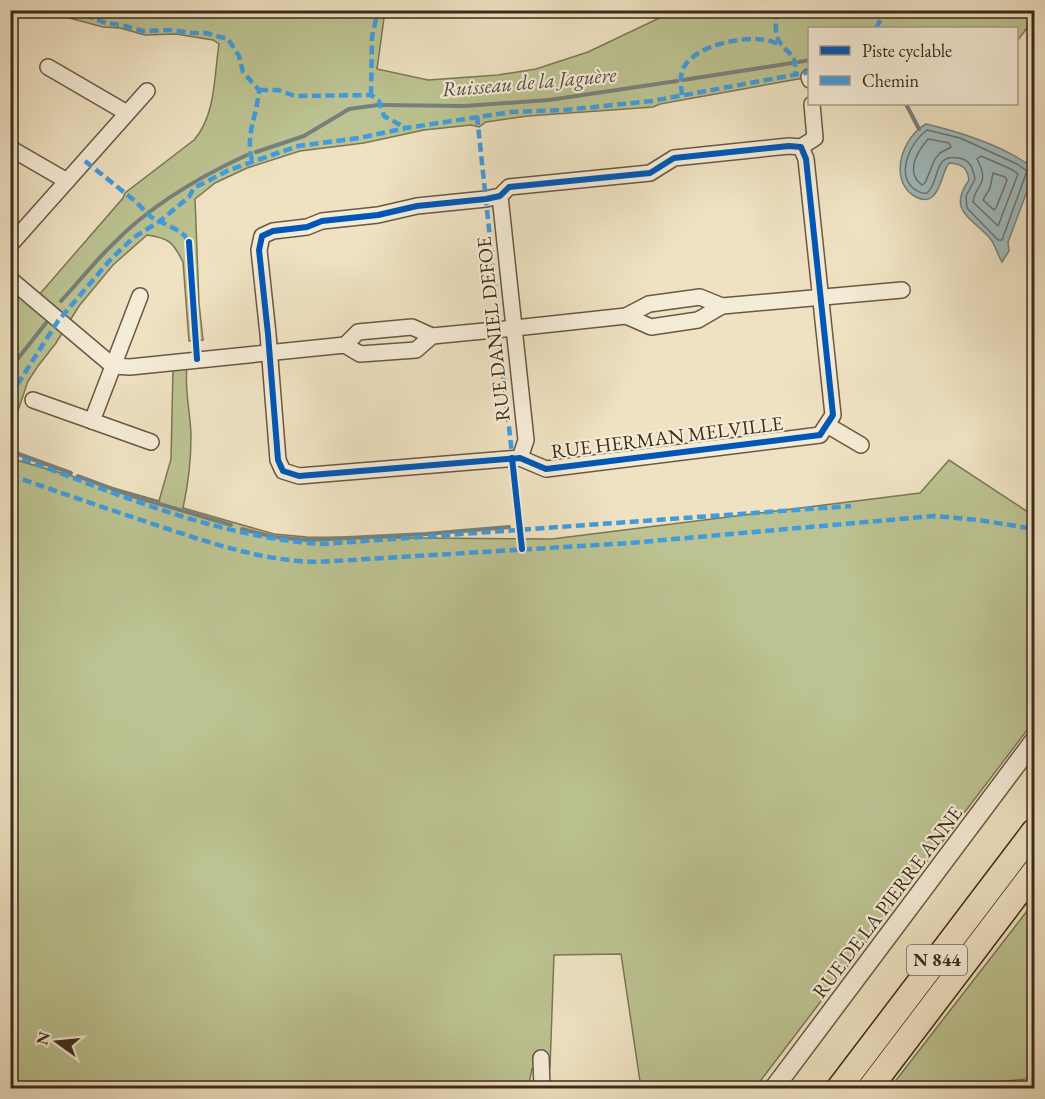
<svg xmlns="http://www.w3.org/2000/svg" width="1045" height="1099" viewBox="0 0 1045 1099" font-family="'EB Garamond',serif">
<style>
.green{fill:#bcc291;stroke:#7c7656;stroke-width:1.5}
.water{fill:#9fbbbe;stroke:#77817c;stroke-width:1.5}
.lines{fill:none;stroke-linecap:round;stroke-linejoin:round}
.shore{stroke:#6e726c;stroke-width:1.5}
.stream{stroke:#77817c;stroke-width:4}
.minor-casing{stroke:#695844;stroke-width:18}
.tertiary-casing{stroke:#695844;stroke-width:21}
.trunk-casing{stroke:#3c2a1a;stroke-width:27}
.minor{stroke:#f5ecd7;stroke-width:15}
.tertiary{stroke:#f5ecd7;stroke-width:18}
.trunk{stroke:#efe2c2;stroke-width:24}
.quiet{stroke:#3f9cdf;stroke-width:4.5;stroke-dasharray:9 4.5;stroke-linecap:butt}
.cycleway-casing{stroke:#f5ecd7;stroke-width:10}
.cycleway{stroke:#0057b8;stroke-width:6}
.labels{text-anchor:middle;stroke-width:4.5;stroke-linejoin:round;paint-order:stroke}
.shield{fill:#f5ecd7;stroke:#746453;stroke-width:1.5}
.shield-label{font-size:18px;font-weight:bold;fill:#3c2a1a}
.street-label{font-size:20px;fill:#3c2a1a;stroke:#f5ecd7}
.water-label{font-size:21px;font-style:italic;fill:#554e43;stroke:#f5ecd7}
</style>
<rect width="100%" height="100%" fill="#efe2c2"/>
<filter id="stains"><feTurbulence type="fractalNoise" baseFrequency=".00333" numOctaves="4"/><feColorMatrix values="0 0 0 0 .2 0 0 0 0 .09 0 0 0 0 .02 0 0 0 .5 -.17"/></filter>
<radialGradient id="worn" r=".72"><stop offset=".6" stop-color="#630" stop-opacity="0"/><stop offset="1" stop-color="#630" stop-opacity=".3"/></radialGradient>
<g class="green">
<path d="M1027 10 1034 16V19L1017 41 1016 28H810L809 77 660 104 653 107 528 116 486 122 479 127 471 125 424 130 364 143 300 151 247 168 215 183 195 199 199 303 203 340 189 341 183 262C173 242 169 238 147 235L113 265 79 306 56 343 38 366 28 381 11 431V286L32 303 123 198 125 193 194 140C216 115 214 76 219 44L213 40 176 34 145 35 120 28 103 27 43 11H385L377 69 428 80 498 75 536 69 588 52 674 11Z"/>
<path d="M187 367C184 391 191 414 191 437 191 461 188 485 183 508L274 534 307 537 552 539 920 493 949 460 1034 516V721L755 1088H641L621 954 554 955 550 1068 532 1069 528 1088H11V453L16 460 159 501 171 459 173 369Z"/>
<path d="M1034 902V1078L945 1088H890Z"/>
</g>
<path class="water" d="M926 124C960 132 1003 146 1032 167V178L1008 242 1009 251 1002 262C997 254 996 245 989 237 969 216 948 210 969 180 967 167 962 164 949 163 942 172 942 188 933 196 928 201 922 200 916 197 887 181 902 137 926 124Z"/>
<g class="lines">
<g class="shore">
<path d="M927 130 960 138 1017 164 1027 171 1002 240H998L967 208 966 196 975 179C973 169 971 160 959 158 932 153 941 181 927 193 922 194 919 192 914 189 895 173 911 142 927 130Z"/>
<path d="M928 139 949 143 951 147 940 153 935 159 925 183 922 185C905 172 917 152 928 139Z"/>
<path d="M981 156 1013 170 1018 174 998 226 973 202C975 184 991 185 977 159Z"/>
<path d="M993 173 1005 177 1007 180 996 208 994 210 983 200 990 188Z"/>
</g>
<g class="stream">
<path d="M799 62 810 60"/>
<path d="M683 80 792 63"/>
<path d="M906 104 919 129"/>
<path d="M383 105 464 106 549 100 677 81"/>
<path d="M256 152 304 136 349 109 378 105"/>
<path d="M61 301C79 282 95 261 114 243 151 205 199 177 247 155"/>
<path d="M10 373 16 361 46 323"/>
<path d="M10 451 71 473"/>
<path d="M78 476 129 495 231 525"/>
<path d="M242 529 274 537 308 540 426 534 509 527"/>
</g>
<defs>
<g id="minor">
<path d="M48 67 127 113"/>
<path d="M809 77 810 80"/>
<path d="M789 146 801 147 806 159 833 415 820 435 546 469 520 458 299 476 283 471 278 460 268 334 259 250 262 236 273 231 307 227 322 221 378 215 417 206 486 199 500 196 509 187 650 173 674 158Z"/>
<path d="M801 147 815 138 812 104"/>
<path d="M10 148 67 181"/>
<path d="M500 196 526 440 520 458"/>
<path d="M10 245 147 91"/>
<path d="M10 279 113 366 130 367 345 345 360 354 416 350 432 336"/>
<path d="M626 316 651 327 698 320 722 306 902 290"/>
<path d="M345 345 358 332 412 327 432 336 515 328 626 316 649 304 700 297 722 306"/>
<path d="M33 400 151 442"/>
<path d="M92 421 140 296"/>
<path d="M827 425 861 445"/>
<path d="M541 1058 542 1088"/>
</g>
<path id="tertiary" d="M774 1088 1034 741"/>
<g id="trunk">
<path d="M839 1088 1034 831"/>
<path d="M870 1088 1034 872"/>
</g>
</defs>
<use href="#minor" class="minor-casing"/>
<use href="#tertiary" class="tertiary-casing"/>
<use href="#trunk" class="trunk-casing"/>
<use href="#minor" class="minor"/>
<use href="#tertiary" class="tertiary"/>
<use href="#trunk" class="trunk"/>
<g class="quiet">
<path d="M72 10 106 23 121 25 143 31 173 30 189 33H206L228 39 239 56 243 72 259 90C257 117 245 133 252 161"/>
<path d="M776 10C776 21 774 36 781 44 791 57 797 54 795 73"/>
<path d="M876 28 886 10"/>
<path d="M259 90H278L295 96 371 95 379 101 384 116 406 128"/>
<path d="M371 95 372 37 378 10"/>
<path d="M682 95C681 87 680 79 682 71 691 47 735 38 757 39 765 39 773 42 780 44"/>
<path d="M477 116 498 313H494"/>
<path d="M85 161 135 201 151 217 179 231 185 236 189 245"/>
<path d="M500 346 513 463"/>
<path d="M10 396 58 321 110 260 133 238 160 221 189 197 194 188 229 170 298 146 359 138 406 128 511 112 565 110 652 101 810 72"/>
<path d="M10 454C109 491 217 538 323 544L851 506"/>
<path d="M10 475C64 494 117 512 171 530 220 546 266 561 318 562L630 543 934 516 979 520 1034 529"/>
</g>
<defs>
<g id="cycleway">
<path d="M789 146 801 147 806 159 833 415 820 435 546 469 520 458 299 476 283 471 278 460 268 334 259 250 262 236 273 231 307 227 322 221 378 215 417 206 486 199 500 196 509 187 650 173 674 158Z"/>
<path d="M189 242 197 359"/>
<path d="M512 458 522 549"/>
</g>
</defs>
<use href="#cycleway" class="cycleway-casing"/>
<use href="#cycleway" class="cycleway"/>
</g>
<g class="labels">
<rect class="shield" x="907" y="945" width="60" height="30" rx="4.5"/>
<g class="shield-label">
<text x="937" y="966">N 844</text>
</g>
<g class="street-label">
<text transform="translate(493 329) rotate(-96)" y="7">RUE DANIEL DEFOE</text>
<text transform="translate(667 437) rotate(-7)" y="7">RUE HERMAN MELVILLE</text>
<text transform="translate(887 902) rotate(-53)" y="7">RUE DE LA PIERRE ANNE</text>
</g>
<g class="water-label">
<text transform="translate(529 82) rotate(-5)" y="7">Ruisseau de la Jaguère</text>
</g>
</g>
<rect width="1045" height="1099" fill="none" stroke="#efe2c2" stroke-width="36"/>
<rect x="12" y="12" width="1021" height="1075" fill="none" stroke="#3c2a1a" stroke-width="3"/>
<rect x="18" y="18" width="1009" height="1063" fill="none" stroke="#3c2a1a" stroke-width="1.5"/>
<rect x="808" y="27" width="210" height="78" fill="#f5ecd7" stroke="#ab9e8b" stroke-width="1.5"/>
<rect x="820" y="46" width="30" height="9" fill="#0057b8" stroke="#ab9e8b" stroke-width="1.5"/>
<text x="862" y="57" font-size="18" fill="#3c2a1a">Piste cyclable</text>
<rect x="820" y="76" width="30" height="9" fill="#3f9cdf" stroke="#ab9e8b" stroke-width="1.5"/>
<text x="862" y="87" font-size="18" fill="#3c2a1a">Chemin</text>
<g transform="translate(57 1042) rotate(285)" stroke="#f5ecd7" stroke-width="4.5" paint-order="stroke">
<path d="M0-4.5L10 22L0 15L-10 22Z" fill="#3c2a1a"/>
<text y="-9" font-size="16" font-weight="bold" text-anchor="middle" fill="#3c2a1a">N</text>
</g>
<rect width="100%" height="100%" filter="url(#stains)"/>
<rect width="100%" height="100%" fill="url(#worn)"/>
</svg>
